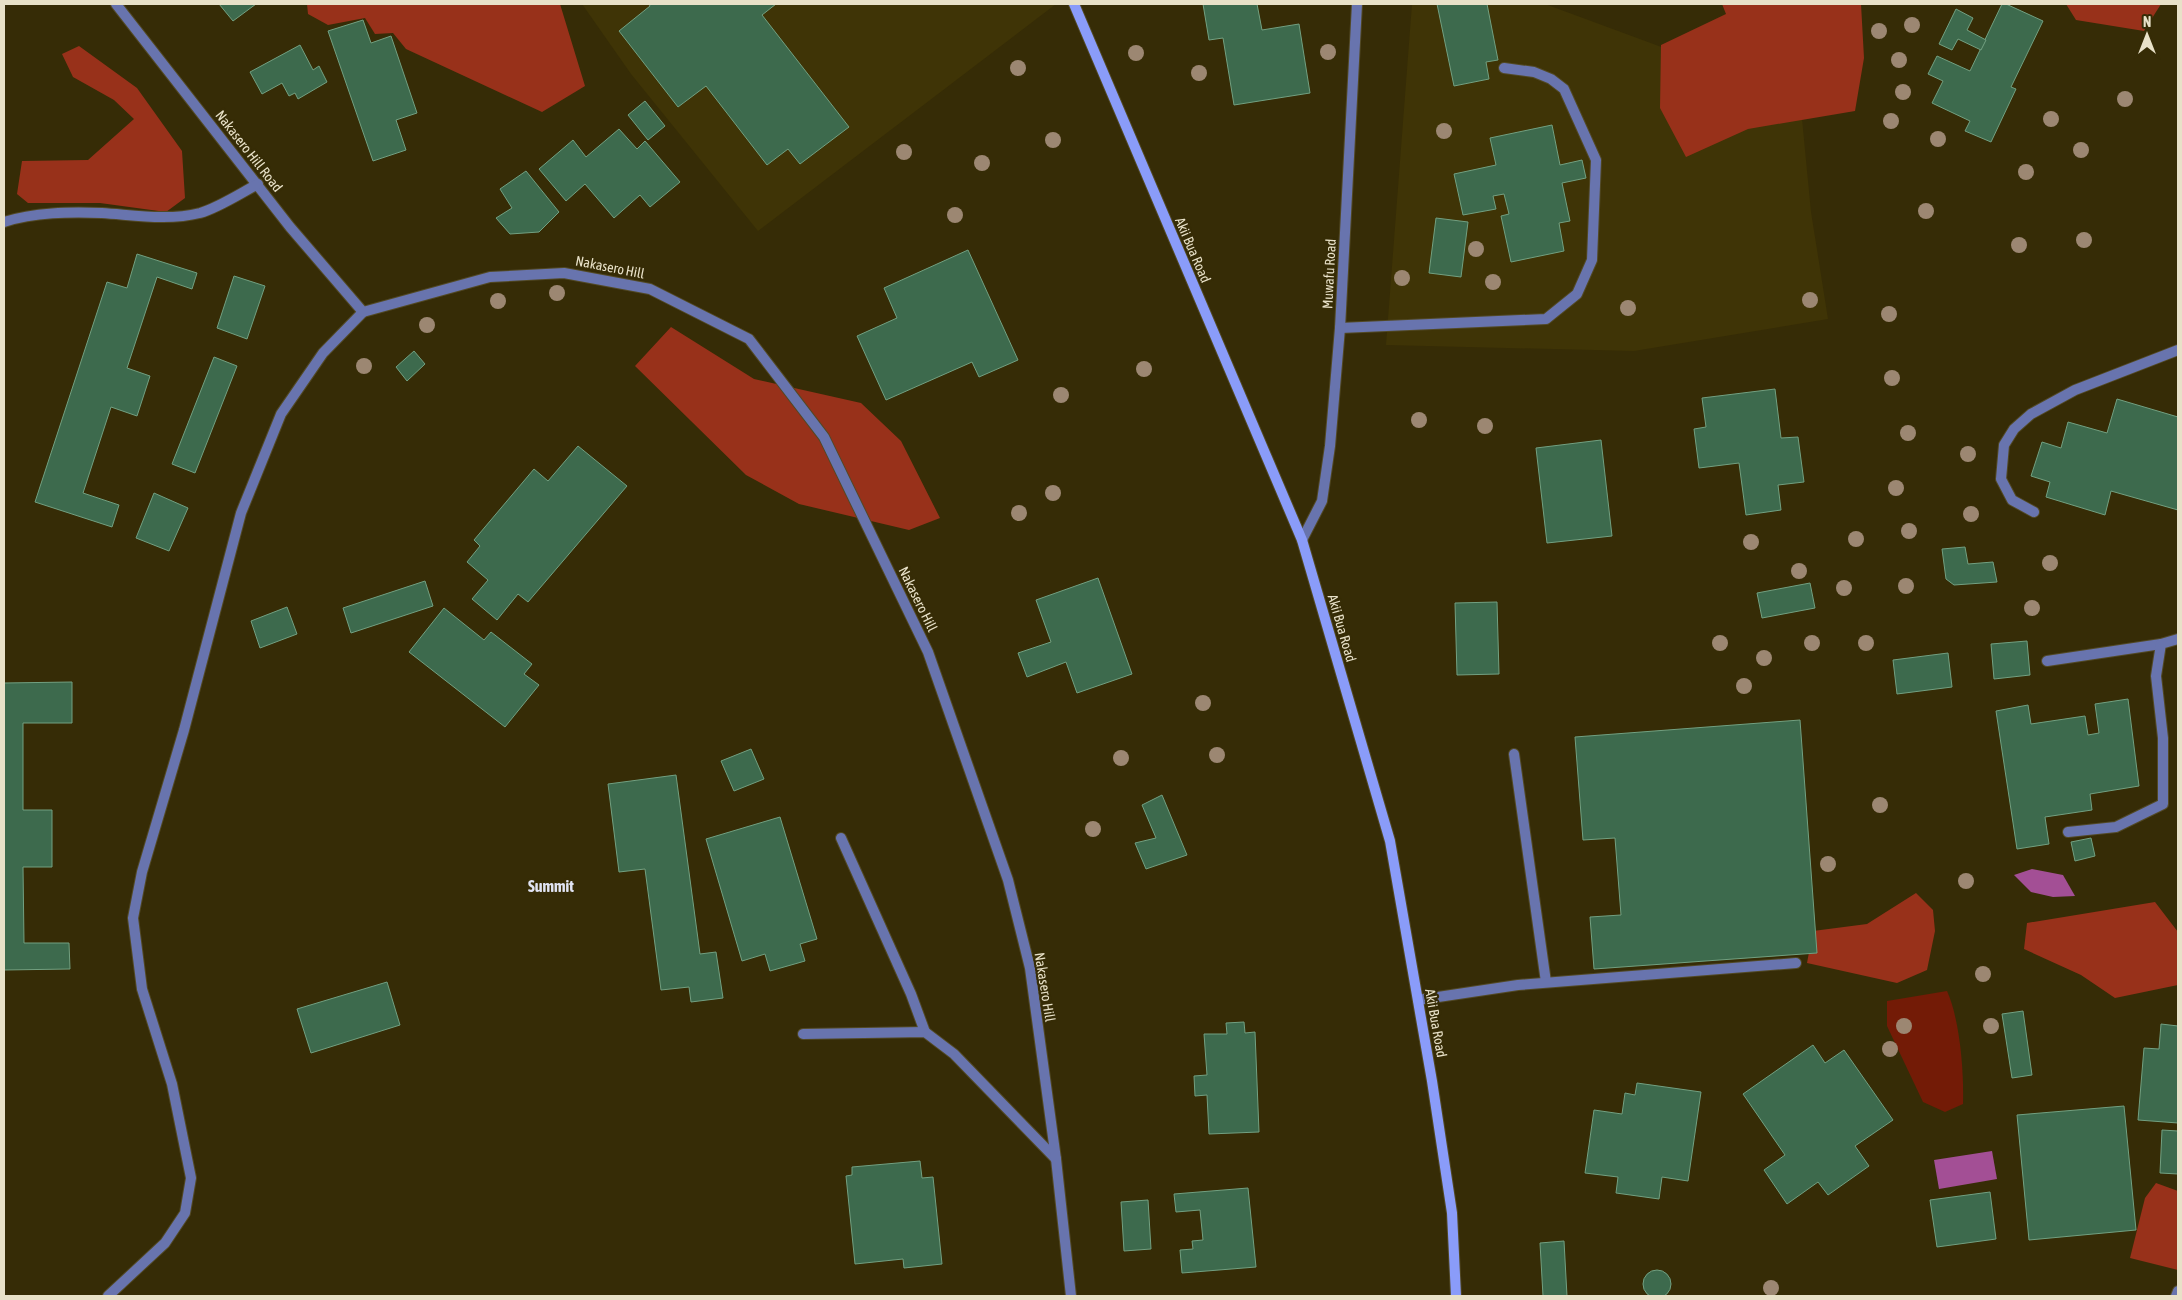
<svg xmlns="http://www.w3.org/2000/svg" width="2182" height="1300" viewBox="0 0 2182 1300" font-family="'Asap Condensed',sans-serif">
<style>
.built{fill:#3f3406}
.green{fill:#731b06}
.forest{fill:#98311a}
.water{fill:#a34f95}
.building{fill:#3d6a4d;stroke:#72a081}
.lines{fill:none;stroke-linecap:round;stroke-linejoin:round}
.lane-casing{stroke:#524925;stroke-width:12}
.street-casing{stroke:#524925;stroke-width:12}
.secondary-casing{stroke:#524925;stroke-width:12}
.lane{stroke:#6874ae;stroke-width:10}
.street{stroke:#6874ae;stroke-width:10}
.secondary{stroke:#8a9cf9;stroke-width:10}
.tree{fill:#9c8772}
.labels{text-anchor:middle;stroke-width:4.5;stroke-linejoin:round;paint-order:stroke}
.street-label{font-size:14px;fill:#e8e1c8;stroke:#362c06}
.quarter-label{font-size:16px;font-weight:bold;fill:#e0e3f2;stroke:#362c06}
</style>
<rect width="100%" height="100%" fill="#362c06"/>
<g class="built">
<path d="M582 4H1056L758 231 631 74Z"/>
<path d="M1412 4H1545L1800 98 1811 212 1828 319 1634 351 1386 345Z"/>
</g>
<path class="green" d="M1947 991C1960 1020 1964 1072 1963 1104L1945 1112 1923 1102 1887 1026V1001Z"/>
<g class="forest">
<path d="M307 4H560L585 86 542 112 406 49 393 33 375 34 365 18 328 25 308 14Z"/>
<path d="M1722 4H1861L1864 58 1855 111 1748 129 1686 157 1660 108 1661 45 1726 14Z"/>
<path d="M2066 4H2161L2144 31 2076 20Z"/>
<path d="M79 46 137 88 182 151 185 198 166 212 100 203H28L17 194 22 161 88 160 134 119 114 100 73 77 62 54Z"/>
<path d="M671 327 754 379 861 403 901 441 940 518 909 530 799 504 746 475 635 366Z"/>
<path d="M1916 893 1933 910 1935 931 1927 970 1897 983 1807 963 1813 931 1867 924Z"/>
<path d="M2155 902 2178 932V985L2115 998 2081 975 2024 949 2027 923Z"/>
<path d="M2156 1183 2178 1191V1270L2130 1258 2145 1198Z"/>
</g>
<g class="water">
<path d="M2032 869 2063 875 2075 896 2053 897 2031 892 2014 875Z"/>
<path d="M1992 1151 1997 1179 1939 1189 1934 1160Z"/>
</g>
<g class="building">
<path d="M219 4H256L233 21Z"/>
<path d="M649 4H776L762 15 849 127 800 164 788 149 767 165 706 86 678 107 619 31 650 6Z"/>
<path d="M1203 4H1257L1262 30 1299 24 1310 93 1234 105 1223 38 1209 40Z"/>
<path d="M1437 4H1487L1498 60 1486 62 1489 79 1454 86Z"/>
<path d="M2002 4H2006L2043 21 2011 87 2016 89 1991 142 1965 131 1970 121 1932 103 1943 81 1928 74 1937 56 1970 71Z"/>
<path d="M1956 9 1973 18 1967 30 1986 40 1981 50 1958 39 1952 50 1939 44Z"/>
<path d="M363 20 371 43 391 36 417 113 396 120 406 150 373 161 328 31Z"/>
<path d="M300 45 313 70 319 66 327 82 298 99 295 93 289 96 282 83 262 94 250 72Z"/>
<path d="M645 101 665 126 648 140 628 115Z"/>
<path d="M1552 125 1560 165 1582 160 1586 178 1562 183 1570 221 1559 223 1564 251 1511 262 1501 216 1509 214 1504 194 1493 196 1496 209 1463 215 1454 174 1496 165 1490 138Z"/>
<path d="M619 129 637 149 645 141 680 182 650 207 640 195 614 218 585 184 566 201 539 169 573 140 586 157Z"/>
<path d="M526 171 559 212 539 232 510 234 496 218 512 208 500 189Z"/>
<path d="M1436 218 1468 222 1461 277 1429 273Z"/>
<path d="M968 250 1018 360 979 377 972 362 886 400 857 336 897 318 884 288Z"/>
<path d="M137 254 197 273 192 289 157 277 127 368 150 376 137 416 111 407 83 493 119 505 112 527 35 502 107 282 127 288Z"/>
<path d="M234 276 265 286 247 339 217 328Z"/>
<path d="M414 351 425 364 407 381 396 367Z"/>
<path d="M214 357 237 366 195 473 172 464Z"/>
<path d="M1775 389 1781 438 1798 437 1804 482 1778 485 1781 510 1746 515 1739 463 1699 468 1694 429 1706 427 1702 398Z"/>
<path d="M2117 399 2178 417V510L2111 491 2105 515 2046 497 2050 482 2031 476 2042 442 2061 448 2068 422 2107 433Z"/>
<path d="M1601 440 1612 536 1547 543 1536 448Z"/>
<path d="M578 446 627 486 528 602 518 594 497 620 472 599 488 580 467 562 480 546 474 540 534 469 548 481Z"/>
<path d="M154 493 188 508 169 551 136 538Z"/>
<path d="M1965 547 1968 564 1993 562 1997 582 1954 585 1946 579 1942 549Z"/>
<path d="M1098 578 1132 674 1077 693 1066 662 1027 677 1018 653 1051 642 1036 600Z"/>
<path d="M425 581 433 606 351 633 343 608Z"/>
<path d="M1810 583 1815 608 1762 618 1757 593Z"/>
<path d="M1497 602 1499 674 1457 675 1455 603Z"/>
<path d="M287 607 297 634 260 648 251 621Z"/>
<path d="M444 608 484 640 491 632 532 664 524 674 539 685 505 727 409 652Z"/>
<path d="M2027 641 2030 675 1994 679 1991 644Z"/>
<path d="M1948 653 1952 687 1897 694 1893 660Z"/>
<path d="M72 682V723H23V810H52V867H23L24 943H69L70 969 4 970V683Z"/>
<path d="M2128 699 2139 786 2090 794 2092 810 2045 817 2049 844 2017 849 1996 711 2028 705 2031 724 2085 716 2088 735 2099 733 2095 704Z"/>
<path d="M1800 720 1817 953 1594 969 1590 917 1621 915 1615 838 1583 840 1575 737Z"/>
<path d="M751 749 764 779 734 791 721 761Z"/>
<path d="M676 775 700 954 716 952 723 998 691 1002 689 987 661 990 645 869 619 872 608 784Z"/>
<path d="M1162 795 1187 855 1146 869 1135 843 1156 838 1142 805Z"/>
<path d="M780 817 817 939 800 944 805 961 770 971 765 954 742 961 706 839Z"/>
<path d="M2091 838 2095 856 2075 861 2071 842Z"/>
<path d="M387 982 400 1025 311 1053 297 1009Z"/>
<path d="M2023 1011 2032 1075 2012 1078 2002 1014Z"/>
<path d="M1244 1022 1245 1033 1255 1032 1259 1132 1209 1134 1207 1095 1195 1096 1194 1076 1207 1075 1204 1034H1227L1226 1023Z"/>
<path d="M2161 1024 2178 1026V1123L2138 1120 2144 1048 2159 1049Z"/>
<path d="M1813 1045 1825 1063 1844 1050 1893 1120 1855 1146 1869 1166 1828 1195 1818 1182 1787 1204 1764 1170 1785 1155 1743 1094Z"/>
<path d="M1637 1083 1701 1092 1688 1181 1662 1177 1659 1199 1616 1193 1618 1177 1585 1173 1594 1110 1622 1114 1625 1093 1635 1095Z"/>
<path d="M2124 1106 2136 1230 2029 1240 2017 1115Z"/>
<path d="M2162 1130 2178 1131V1174L2160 1173Z"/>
<path d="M920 1161 922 1178 933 1177 942 1264 904 1268 903 1259 855 1264 846 1176 852 1175V1167Z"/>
<path d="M1248 1188 1256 1267 1182 1273 1180 1250 1193 1249 1192 1241 1203 1240 1200 1210 1176 1212 1174 1194Z"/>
<path d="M1990 1192 1996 1239 1937 1247 1930 1200Z"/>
<path d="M1148 1200 1151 1249 1124 1251 1121 1202Z"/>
<path d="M1564 1241 1567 1296H1543L1540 1243Z"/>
<circle cx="1657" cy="1284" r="14"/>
</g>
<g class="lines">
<defs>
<g id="lane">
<path d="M1340 328 1546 319 1577 294 1592 260 1596 160 1564 89 1551 79 1534 72 1504 68"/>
<path d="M2047 661 2161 644"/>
<path d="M1514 754 1546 982"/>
<path d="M2068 832 2116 827 2163 804V738L2156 676 2161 644 2178 639"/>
<path d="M841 838 911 994 925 1032"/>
<path d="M1418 1000 1518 985 1796 963"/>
<path d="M803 1034 925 1032 954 1054 1056 1159"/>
<path d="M108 1296 165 1243 185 1213 191 1178 172 1084 142 989 133 918 142 872 184 730 241 513 281 414 323 353 363 312"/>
<path d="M2176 1296 2178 1291"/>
</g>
<g id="street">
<path d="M116 4 290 227 363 312 490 277 564 273 650 289 749 339 824 437 928 652 1008 880 1030 968 1056 1159 1071 1296"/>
<path d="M4 222C35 212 69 212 102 213 134 215 168 221 200 213 218 208 241 193 258 184"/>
<path d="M2034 512 2012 500 2001 479 2004 445 2014 429 2031 414 2075 390 2178 350"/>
<path d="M1302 540 1322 501 1330 446 1340 328 1357 4"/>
</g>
<path id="secondary" d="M1074 4 1302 540 1390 841 1432 1081 1452 1213 1456 1296"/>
</defs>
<use href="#lane" class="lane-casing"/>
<use href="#street" class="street-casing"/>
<use href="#secondary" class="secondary-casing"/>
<use href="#lane" class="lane"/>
<use href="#street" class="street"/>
<use href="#secondary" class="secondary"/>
</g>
<g class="tree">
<circle cx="1912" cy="25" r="8"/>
<circle cx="1879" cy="31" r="8"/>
<circle cx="1328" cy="52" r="8"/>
<circle cx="1136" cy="53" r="8"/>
<circle cx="1899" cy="60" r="8"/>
<circle cx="1018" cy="68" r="8"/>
<circle cx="1199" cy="73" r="8"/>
<circle cx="1903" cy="92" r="8"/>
<circle cx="2125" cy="99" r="8"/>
<circle cx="2051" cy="119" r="8"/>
<circle cx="1891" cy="121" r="8"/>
<circle cx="1444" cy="131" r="8"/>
<circle cx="1938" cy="139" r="8"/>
<circle cx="1053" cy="140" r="8"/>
<circle cx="2081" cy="150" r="8"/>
<circle cx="904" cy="152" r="8"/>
<circle cx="982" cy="163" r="8"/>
<circle cx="2026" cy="172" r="8"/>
<circle cx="1926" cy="211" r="8"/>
<circle cx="955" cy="215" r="8"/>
<circle cx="2084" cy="240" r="8"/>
<circle cx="2019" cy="245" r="8"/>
<circle cx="1476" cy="249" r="8"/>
<circle cx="1402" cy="278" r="8"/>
<circle cx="1493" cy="282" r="8"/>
<circle cx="557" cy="293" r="8"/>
<circle cx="1810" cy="300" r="8"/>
<circle cx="498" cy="301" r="8"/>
<circle cx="1628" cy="308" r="8"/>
<circle cx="1889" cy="314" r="8"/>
<circle cx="427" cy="325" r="8"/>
<circle cx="364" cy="366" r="8"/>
<circle cx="1144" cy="369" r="8"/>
<circle cx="1892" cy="378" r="8"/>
<circle cx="1061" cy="395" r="8"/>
<circle cx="1419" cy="420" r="8"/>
<circle cx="1485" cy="426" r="8"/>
<circle cx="1908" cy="433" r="8"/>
<circle cx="1968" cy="454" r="8"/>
<circle cx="1896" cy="488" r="8"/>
<circle cx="1053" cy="493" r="8"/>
<circle cx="1019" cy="513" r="8"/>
<circle cx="1971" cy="514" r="8"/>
<circle cx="1909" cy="531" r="8"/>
<circle cx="1856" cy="539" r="8"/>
<circle cx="1751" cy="542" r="8"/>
<circle cx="2050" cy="563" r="8"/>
<circle cx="1799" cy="571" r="8"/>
<circle cx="1906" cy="586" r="8"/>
<circle cx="1844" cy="588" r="8"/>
<circle cx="2032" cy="608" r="8"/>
<circle cx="1720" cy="643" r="8"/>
<circle cx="1812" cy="643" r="8"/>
<circle cx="1866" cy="643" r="8"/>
<circle cx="1764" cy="658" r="8"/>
<circle cx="1744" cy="686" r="8"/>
<circle cx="1203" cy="703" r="8"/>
<circle cx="1217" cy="755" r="8"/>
<circle cx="1121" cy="758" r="8"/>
<circle cx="1880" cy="805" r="8"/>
<circle cx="1093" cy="829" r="8"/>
<circle cx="1828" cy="864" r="8"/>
<circle cx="1966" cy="881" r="8"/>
<circle cx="1983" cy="974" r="8"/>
<circle cx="1904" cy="1026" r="8"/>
<circle cx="1991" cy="1026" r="8"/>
<circle cx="1890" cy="1049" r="8"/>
<circle cx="1771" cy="1288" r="8"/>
</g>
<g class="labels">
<g class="street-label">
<text transform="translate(249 151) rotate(52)" y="5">Nakasero Hill Road</text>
<text transform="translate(1193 250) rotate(67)" y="5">Akii Bua Road</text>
<text transform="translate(610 267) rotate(11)" y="5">Nakasero Hill</text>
<text transform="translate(1329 274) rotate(-87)" y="5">Muwafu Road</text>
<text transform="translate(918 599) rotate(64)" y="5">Nakasero Hill</text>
<text transform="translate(1342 628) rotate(74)" y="5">Akii Bua Road</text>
<text transform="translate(1045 987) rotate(81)" y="5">Nakasero Hill</text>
<text transform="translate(1436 1023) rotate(80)" y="5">Akii Bua Road</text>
</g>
<g class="quarter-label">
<text x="551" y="892">Summit</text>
</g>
</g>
<rect width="2182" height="1300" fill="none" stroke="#e8e1c8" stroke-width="10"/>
<g transform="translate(2147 35)" stroke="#362c06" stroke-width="4" paint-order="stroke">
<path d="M0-4L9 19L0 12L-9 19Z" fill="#e8e1c8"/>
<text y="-8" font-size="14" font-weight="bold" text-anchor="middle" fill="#e8e1c8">N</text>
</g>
</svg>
